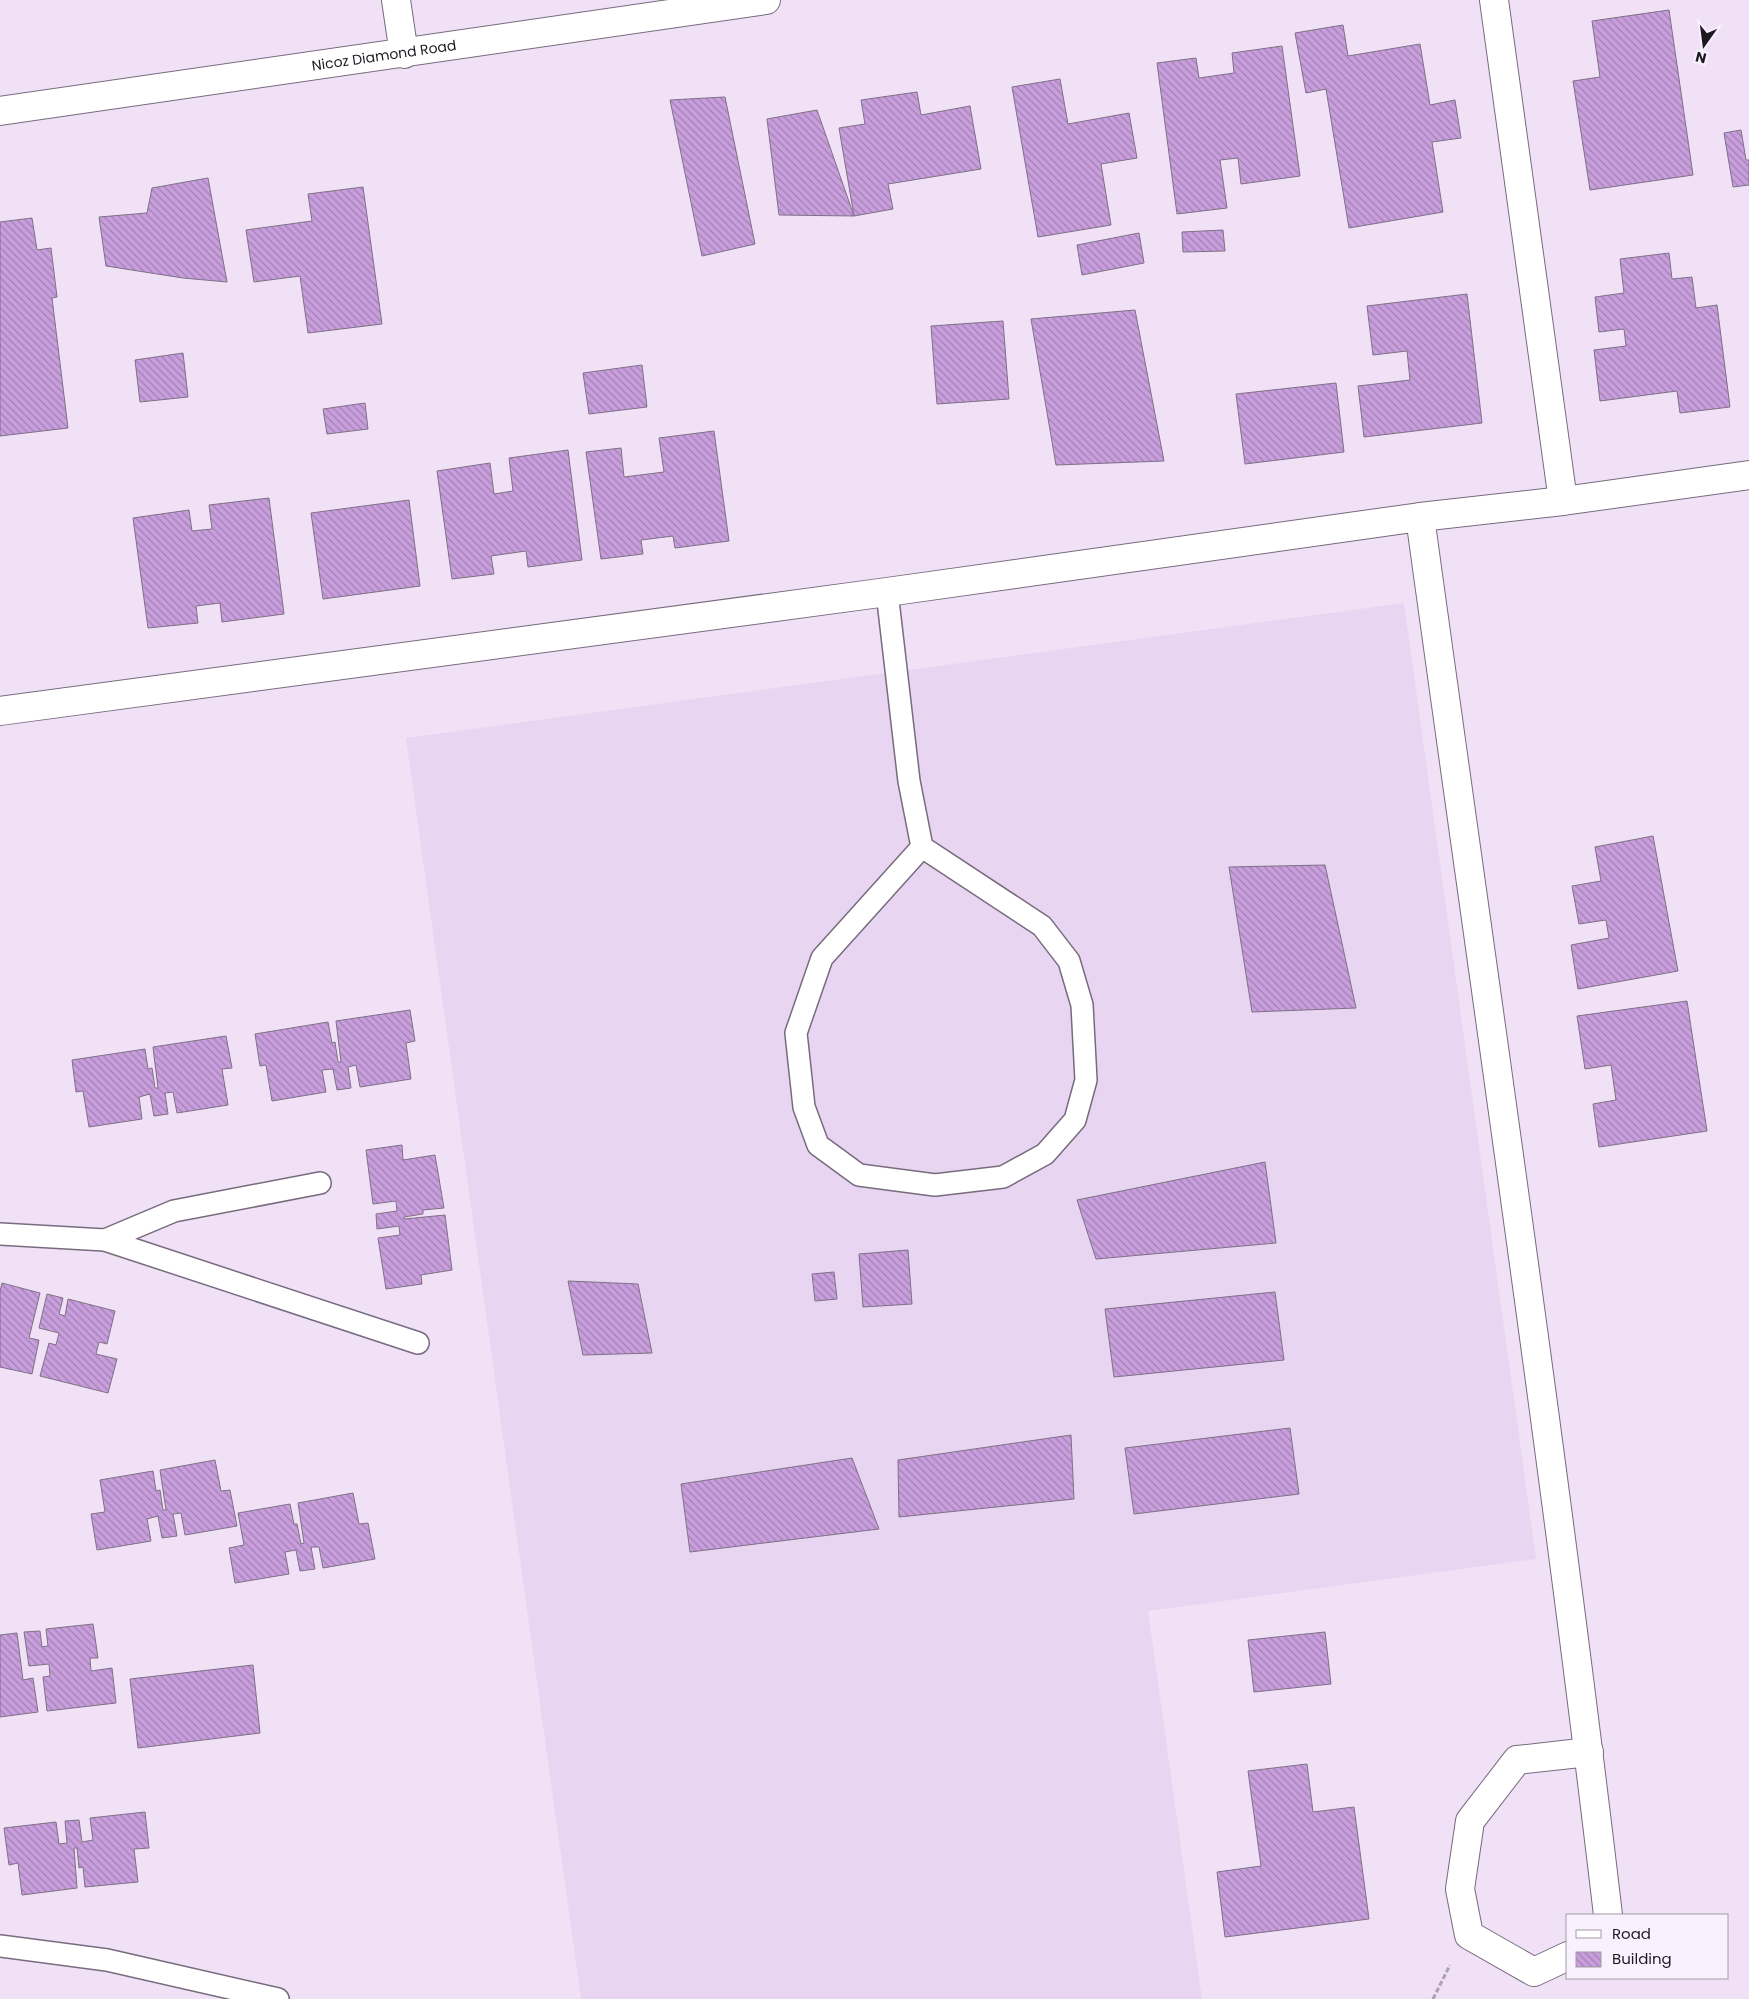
<svg xmlns="http://www.w3.org/2000/svg" width="1749" height="1999" viewBox="0 0 1749 1999" font-family="Poppins,sans-serif">
<style>
.built{fill:#e7d5f1}
.building{fill:url(#building-back-hatch);stroke:#7e7184}
.lines{fill:none;stroke-linecap:round;stroke-linejoin:round}
.service-casing{stroke:#776b7d;stroke-width:24}
.minor-casing{stroke:#776b7d;stroke-width:30}
.path{stroke:#aca1b2;stroke-width:3;stroke-dasharray:5 2.5;stroke-linecap:butt}
.service{stroke:#fff;stroke-width:21}
.minor{stroke:#fff;stroke-width:28}
.labels{text-anchor:middle;stroke-width:4;stroke-linejoin:round;paint-order:stroke}
.street-label{font-size:14px;fill:#1e1921;stroke:#faf1fe}
</style>
<defs>
<pattern id="building-back-hatch" width="6" height="6" patternUnits="userSpaceOnUse" patternTransform="scale(1.25)"><rect width="6" height="6" fill="#c89edd"/><path d="M-1 5l2 2M0 0l6 6M5-1l2 2" fill="none" stroke="#a280b3"/></pattern>
</defs>
<rect width="100%" height="100%" fill="#f0e1f7"/>
<path class="built" d="M1404 603 1536 1559 1148 1611 1202 1999H581L406 738Z"/>
<g class="building">
<path d="M1669 10 1693 175 1590 190 1573 81 1600 77 1592 21Z"/>
<path d="M1343 25 1348 56 1420 44 1430 105 1455 100 1461 138 1432 142 1443 212 1349 228 1326 89 1306 93 1295 33Z"/>
<path d="M1282 46 1300 176 1241 184 1238 158 1220 160 1227 208 1177 214 1157 63 1196 58 1199 78 1234 73 1232 53Z"/>
<path d="M1060 79 1068 124 1129 113 1137 158 1101 164 1111 225 1038 237 1012 87Z"/>
<path d="M917 92 921 115 970 106 981 169 888 184 893 209 854 216 839 128 865 124 861 100Z"/>
<path d="M725 97 755 244 702 256 670 100Z"/>
<path d="M817 110 854 216 779 215 767 119Z"/>
<path d="M1741 130 1746 160H1749V185L1733 187 1724 133Z"/>
<path d="M208 178 227 282 183 278 106 266 99 217 147 213 152 188Z"/>
<path d="M363 187 382 324 308 333 300 276 254 282 246 230 312 221 308 194Z"/>
<path d="M32 218 37 250 51 248 57 297 52 298 68 428 0 436V222Z"/>
<path d="M1223 230 1225 251 1183 252 1182 232Z"/>
<path d="M1139 233 1144 263 1082 275 1077 245Z"/>
<path d="M1669 253 1672 279 1692 277 1696 308 1717 305 1730 407 1680 413 1677 391 1600 401 1594 350 1626 346 1624 329 1599 332 1595 297 1624 293 1620 259Z"/>
<path d="M1467 294 1482 423 1364 437 1358 386 1410 380 1407 351 1373 355 1367 306Z"/>
<path d="M1135 310 1164 461 1056 465 1031 319Z"/>
<path d="M1003 321 1009 399 937 404 931 326Z"/>
<path d="M183 353 188 397 140 402 135 360Z"/>
<path d="M642 365 647 407 589 414 583 373Z"/>
<path d="M1336 383 1344 452 1245 464 1236 394Z"/>
<path d="M365 403 368 429 327 434 323 409Z"/>
<path d="M714 431 729 541 675 548 673 536 641 540 643 554 601 559 586 452 621 448 624 477 664 472 659 438Z"/>
<path d="M568 450 582 560 528 567 526 551 491 556 494 574 452 579 437 471 490 463 494 494 513 491 509 458Z"/>
<path d="M269 498 284 614 222 622 220 603 196 606 198 623 148 628 133 518 189 510 192 531 212 529 209 505Z"/>
<path d="M409 500 420 586 323 599 311 513Z"/>
<path d="M1653 836 1678 971 1578 989 1571 945 1609 938 1606 920 1579 924 1572 886 1601 881 1595 847Z"/>
<path d="M1325 865 1356 1008 1252 1012 1229 867Z"/>
<path d="M1687 1001 1707 1131 1599 1147 1593 1104 1616 1100 1611 1065 1585 1069 1577 1016Z"/>
<path d="M410 1010 415 1041 406 1043 411 1079 360 1087 356 1065 348 1067 351 1088 337 1090 333 1069 322 1070 326 1092 272 1101 266 1065 260 1066 255 1034 328 1022 332 1043 335 1042 338 1062H341L336 1021Z"/>
<path d="M226 1036 232 1068 222 1069 228 1105 177 1113 173 1092 165 1093 168 1114 154 1116 150 1094 139 1097 142 1119 89 1127 83 1091 76 1092 72 1060 145 1049 148 1069 152 1068 155 1088H158L153 1047Z"/>
<path d="M402 1145 403 1160 435 1155 444 1208 423 1210V1214L404 1217V1219L445 1215 452 1270 421 1275 422 1284 386 1289 378 1238 400 1235 399 1226 377 1229 376 1214 397 1211 396 1201 373 1204 366 1150Z"/>
<path d="M1265 1162 1276 1243 1096 1259 1077 1200Z"/>
<path d="M908 1250 912 1304 863 1307 859 1254Z"/>
<path d="M834 1272 837 1299 815 1301 812 1274Z"/>
<path d="M568 1281 638 1284 652 1353 583 1355Z"/>
<path d="M2 1283 40 1293 29 1338 39 1340 32 1374 0 1367V1291Z"/>
<path d="M1275 1292 1284 1360 1114 1377 1105 1309Z"/>
<path d="M47 1294 63 1298 59 1314 65 1316 68 1299 115 1311 107 1344 99 1342 96 1354 117 1359 108 1393 40 1376 49 1343 56 1345 59 1333 39 1328Z"/>
<path d="M1290 1428 1299 1494 1134 1514 1125 1448Z"/>
<path d="M1071 1435 1074 1499 899 1517 898 1460Z"/>
<path d="M852 1458 879 1529 690 1552 681 1484Z"/>
<path d="M215 1460 221 1491 230 1490 237 1526 185 1535 181 1513 173 1514 177 1536 162 1538 158 1516 147 1519 151 1541 97 1550 91 1514 105 1512 100 1480 153 1471 156 1491 160 1490 163 1510H166L160 1470Z"/>
<path d="M353 1493 359 1524 368 1523 375 1559 323 1568 319 1547H311L315 1569 300 1571 296 1550 285 1552 289 1574 235 1583 229 1548 244 1545 238 1513 290 1504 294 1524H297L301 1544 304 1543 298 1503Z"/>
<path d="M93 1624 98 1658H90L91 1671 112 1668 116 1703 47 1711 43 1677 50 1676 49 1664 29 1666 24 1632 40 1631 42 1647 48 1646 46 1629Z"/>
<path d="M1325 1632 1331 1684 1254 1692 1248 1640Z"/>
<path d="M17 1633 23 1680 33 1678 38 1712 0 1717V1635Z"/>
<path d="M253 1665 260 1733 138 1748 130 1679Z"/>
<path d="M1307 1764 1313 1812 1354 1807 1369 1919 1225 1937 1217 1872 1261 1866 1248 1771Z"/>
<path d="M145 1812 149 1848 134 1849 138 1882 85 1887 83 1867 79 1868 77 1848H74L77 1888 22 1895 18 1863 9 1865 4 1828 56 1822 59 1844 67 1843 65 1821 79 1820 82 1842 93 1840 90 1818Z"/>
</g>
<g class="lines">
<defs>
<g id="service">
<path d="M887 592 909 781 922 847 822 958 796 1033 804 1107 818 1145 859 1175 935 1185 1003 1177 1045 1154 1075 1120 1086 1080 1082 1005 1069 961 1042 926 922 847"/>
<path d="M0 1234 105 1240 418 1343"/>
<path d="M105 1240 174 1211 320 1183"/>
<path d="M0 1946 107 1960 278 1999"/>
</g>
<g id="minor">
<path d="M396 0 404 54"/>
<path d="M1494 0 1563 501"/>
<path id="s1" d="M0 111 766 0"/>
<path d="M1420 517C1484 983 1553 1448 1608 1915"/>
<path d="M0 711 887 592 1420 517 1563 501 1749 475"/>
<path d="M1568 1956 1534 1972 1469 1935 1460 1889 1470 1821 1517 1760 1589 1752"/>
</g>
</defs>
<use href="#service" class="service-casing"/>
<use href="#minor" class="minor-casing"/>
<path class="path" d="M1433 1999 1450 1965"/>
<use href="#service" class="service"/>
<use href="#minor" class="minor"/>
</g>
<g class="labels">
<g class="street-label">
<text dy="5" stroke="none"><textPath href="#s1" startOffset="388">Nicoz Diamond Road</textPath></text>
</g>
</g>
<rect x="1566" y="1914" width="162" height="65" fill="#faf1fe" stroke="#a29ba6"/>
<rect x="1576" y="1930" width="25" height="8" fill="#ffffff" stroke="#a29ba6"/>
<text x="1612" y="1939" font-size="15" fill="#1e1921">Road</text>
<rect x="1576" y="1952" width="25" height="15" fill="url(#building-back-hatch)" stroke="#a29ba6"/>
<text x="1612" y="1964" font-size="15" fill="#1e1921">Building</text>
<g transform="translate(1704 45) rotate(194)" stroke="#faf1fe" stroke-width="4" paint-order="stroke">
<path d="M0-4L9 19L0 12L-9 19Z" fill="#1e1921"/>
<text y="-8" font-size="14" font-weight="bold" text-anchor="middle" fill="#1e1921">N</text>
</g>
</svg>
